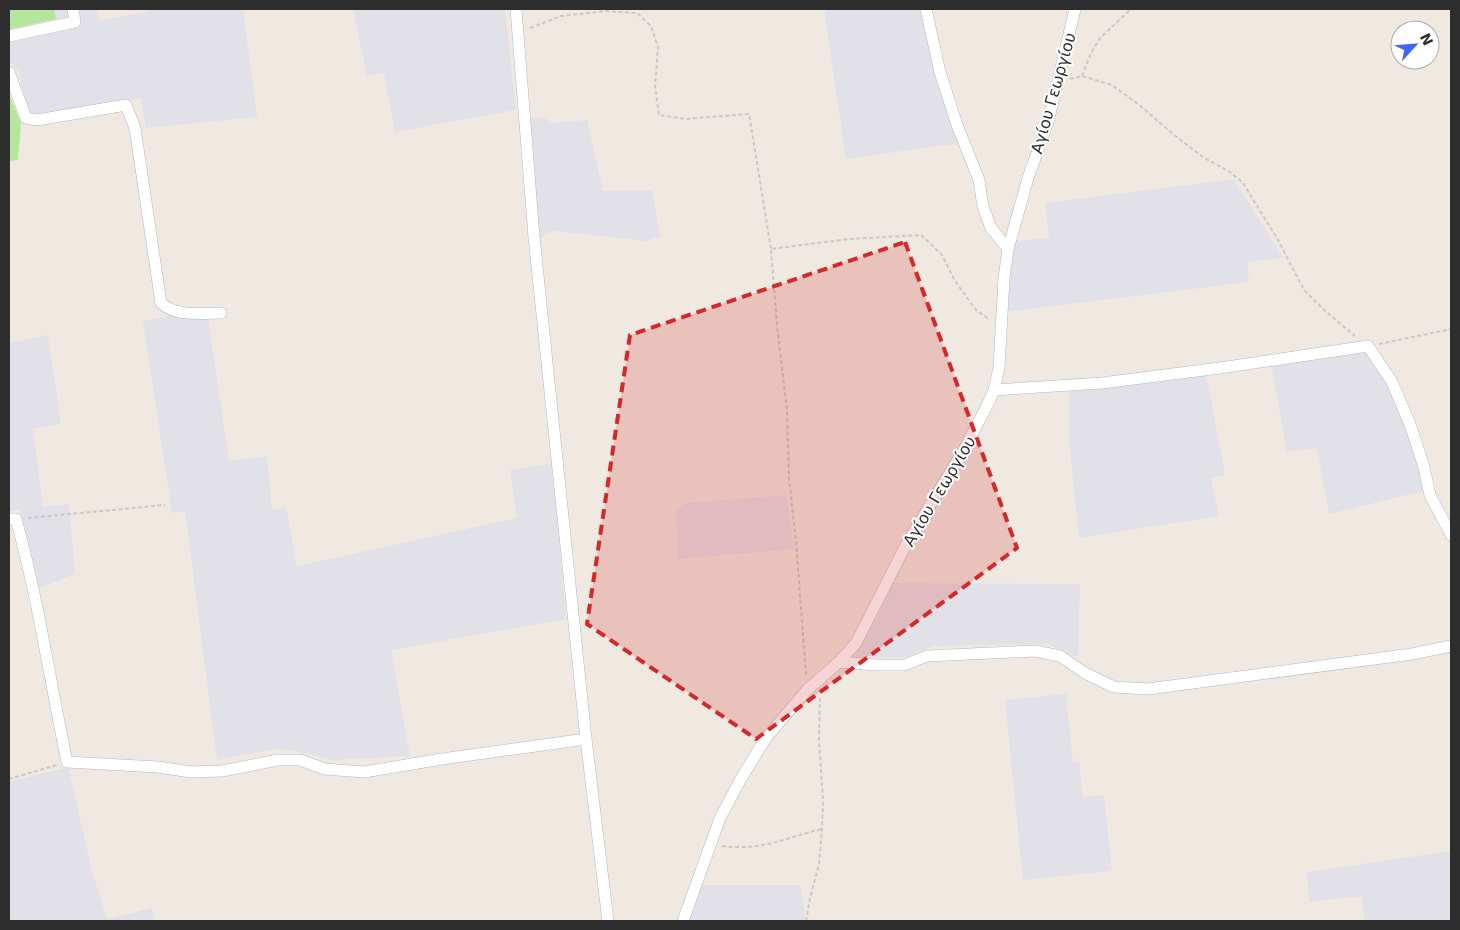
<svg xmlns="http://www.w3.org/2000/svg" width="1460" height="930" viewBox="0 0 1460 930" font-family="'DejaVu Sans',sans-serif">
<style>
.industrial{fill:#e3e1e8}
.green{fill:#b6e59e}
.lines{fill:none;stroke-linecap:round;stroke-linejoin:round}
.minor-casing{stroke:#b4b7c1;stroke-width:12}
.path{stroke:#c9c9c9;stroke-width:2;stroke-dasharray:4 2.5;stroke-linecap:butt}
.minor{stroke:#fff;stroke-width:11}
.marked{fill:#d62828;fill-opacity:0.2;stroke:#d62828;stroke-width:4;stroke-dasharray:10 6;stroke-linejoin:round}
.labels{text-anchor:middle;stroke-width:4;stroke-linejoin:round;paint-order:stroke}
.street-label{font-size:16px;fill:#2e2e2e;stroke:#fff}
</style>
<rect width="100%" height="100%" fill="#efe9e1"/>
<g class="industrial">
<path d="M54 9H96L98 21 147 12V9H243L257 117 146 128 141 98 33 115 26 108 19 72 9 61V46L12 39 57 30Z"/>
<path d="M353 9H505L516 110 395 132 384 73 367 76Z"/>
<path d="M824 9H921L960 143 846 159Z"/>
<path d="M544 117 553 123 587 120 603 191 652 190 660 237 646 241 554 231 545 234 539 241 529 118Z"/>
<path d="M1234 179 1283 258 1247 262 1249 282 1005 312 1014 241 1049 238 1045 203Z"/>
<path d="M173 315 208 318 229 461 267 456 272 510 286 507 297 566 517 518 510 470 552 463 566 619 391 650 410 756 332 760 291 750 275 749 217 760 185 511 172 513 143 321Z"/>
<path d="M48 335 61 424 33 429 43 507 69 504 75 574 35 590 20 510 9 511V343Z"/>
<path d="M1367 349 1391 390 1416 455 1423 491 1329 514 1317 448 1287 452 1271 363Z"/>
<path d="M1206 373 1225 475 1211 478 1219 516 1079 538 1069 439V389Z"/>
<path d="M786 495 794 549 678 559 676 511 686 503Z"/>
<path d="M892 583 1080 584 1078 657 1046 644 935 646 901 658 854 657 878 617Z"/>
<path d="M1066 694 1073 762H1079L1083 797 1104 795 1112 871 1023 880 1005 700Z"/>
<path d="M68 767 93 875 107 919 152 908 155 921H9V782Z"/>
<path d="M1451 851V921H1365L1362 896 1309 902 1307 872Z"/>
<path d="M700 885H800L804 903 805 921H686Z"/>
</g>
<g class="green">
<path d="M9 9H54L56 19 12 29 9 32Z"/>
<path d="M9 94 21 123 18 160 9 161Z"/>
</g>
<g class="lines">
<defs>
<g id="minor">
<path d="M516 9 534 237 586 739 608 921"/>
<path d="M926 9 940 72 957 125 979 180 983 207 991 228 1008 249"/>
<path d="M9 36 75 22 73 9"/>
<path d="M9 72 26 118 37 120 126 105 135 128 161 303C176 317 201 313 221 313"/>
<path d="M994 390 1102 383 1220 368 1368 346 1392 382 1410 424 1424 467 1430 495 1451 535"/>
<path d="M9 519H16C38 598 50 681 67 762L158 767 191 772 222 771 278 760H300L325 769 364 772 442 759 586 739"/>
<path d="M839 662 876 665H904L927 656 1035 651 1060 656 1085 673 1114 687 1148 689 1412 654 1451 646"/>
<path d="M683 921 720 818 742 777 766 738 807 690 839 662 856 643 907 543 962 453 988 404 994 390 999 368 1004 278 1008 249 1028 178 1048 122 1075 9"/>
</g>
</defs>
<use href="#minor" class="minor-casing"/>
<g class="path">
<path d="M530 28 561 16 605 11 637 13 651 26 658 47 655 87 659 115 685 119 749 114 771 249"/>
<path d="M1082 76 1091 53 1100 38 1131 9"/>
<path d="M1070 79 1082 76 1112 85 1138 104 1174 135 1203 157 1230 172 1243 183 1278 240 1304 290 1323 309 1355 336"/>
<path d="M1379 344 1451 329"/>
<path d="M28 518 165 505"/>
<path d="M806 675 796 542 789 478 787 410 777 326 771 249 849 239 921 235 942 255 955 281 976 310 989 319"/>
<path d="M9 779 57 765"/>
<path d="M722 846C763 851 784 838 822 829"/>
<path d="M806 921 810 898 819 864 822 829 823 800 819 740 820 695"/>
</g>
<use href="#minor" class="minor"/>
</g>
<path class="marked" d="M905 242 1017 548 756 739 587 624 630 335Z"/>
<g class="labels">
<g class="street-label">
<text transform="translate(1053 93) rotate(-74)" y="6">Αγίου Γεωργίου</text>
<text transform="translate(939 491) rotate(-59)" y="6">Αγίου Γεωργίου</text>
</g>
</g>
<rect width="1460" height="930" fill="none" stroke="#2e2e2e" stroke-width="20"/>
<g transform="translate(1415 45) rotate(64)"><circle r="24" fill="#ffffff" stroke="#ababab"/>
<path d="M0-4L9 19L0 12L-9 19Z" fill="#4264fb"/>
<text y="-8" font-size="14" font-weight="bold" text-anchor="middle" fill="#2e2e2e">N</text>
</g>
</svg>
